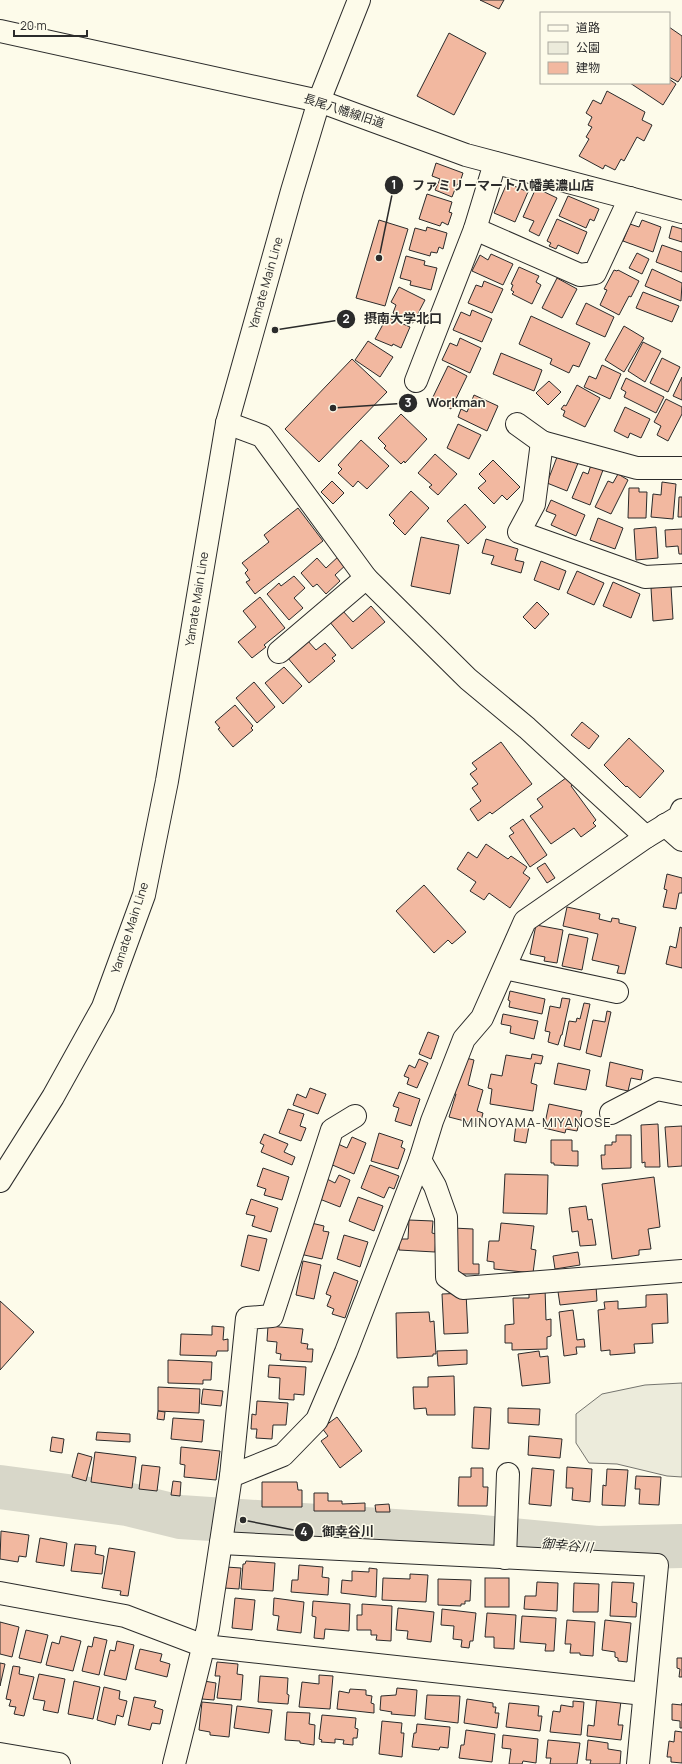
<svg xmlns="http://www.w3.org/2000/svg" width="682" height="1764" viewBox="0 0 682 1764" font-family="Manrope,'Noto Sans JP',sans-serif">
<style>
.green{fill:#ecebdb;stroke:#74746e}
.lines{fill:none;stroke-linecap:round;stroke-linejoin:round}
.river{stroke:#d8d7c9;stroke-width:44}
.building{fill:#f2b8a0;stroke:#2b2b2b}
.street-casing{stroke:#2b2b2b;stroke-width:24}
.secondary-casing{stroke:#2b2b2b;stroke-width:24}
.street{stroke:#fdfbea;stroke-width:22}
.secondary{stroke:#fdfbea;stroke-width:22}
.labels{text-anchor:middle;stroke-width:3;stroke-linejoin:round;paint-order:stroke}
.street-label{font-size:12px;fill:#2b2b2b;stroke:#fdfbea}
.neighbourhood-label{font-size:13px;letter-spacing:1px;fill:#2b2b2b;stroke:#fdfbea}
.water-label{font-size:13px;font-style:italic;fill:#2b2b2b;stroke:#fdfbea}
.leader{fill:none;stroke:#2b2b2b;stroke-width:1.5}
.callout-dot{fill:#2b2b2b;stroke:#fdfbea;stroke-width:1.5}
.mark-label{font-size:12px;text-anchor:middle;font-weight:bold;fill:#fff}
.callout-label{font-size:13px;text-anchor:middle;font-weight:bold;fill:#2b2b2b;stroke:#fdfbea;stroke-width:3;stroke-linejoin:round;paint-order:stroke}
</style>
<rect width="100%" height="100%" fill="#fdfbea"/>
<path class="green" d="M682 1383V1477L667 1476 617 1464 589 1463 576 1443V1414L602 1394 645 1385Z"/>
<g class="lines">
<path class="river" d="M0 1487 127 1504 180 1517 471 1536 597 1548 682 1546"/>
</g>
<g class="building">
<path d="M480 0H504L499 9Z"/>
<path d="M669 27 682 36V76L678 82 669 77Z"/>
<path d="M449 33 486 53 454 115 417 96Z"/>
<path d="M669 79 676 84 663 105 630 83H669Z"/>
<path d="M607 91 645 112 642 120 652 125 644 141 637 137 624 161 621 159 615 170 605 165 603 169 579 156 589 139 586 137 592 127 588 125 592 117 586 113 593 100 601 104Z"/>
<path d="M436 163 463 173 459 185 457 184 452 197 435 190 440 179 432 176Z"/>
<path d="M507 183 528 192 515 222 494 213Z"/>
<path d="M536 188 557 198 539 236 529 231 534 221 523 217Z"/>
<path d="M427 194 452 202 449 212 452 213 448 225 442 222 440 226 419 219Z"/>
<path d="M568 196 599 209 594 221 590 219 586 228 559 216Z"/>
<path d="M557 219 587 232 578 254 558 245 556 249 549 246 551 243 547 241Z"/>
<path d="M379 220 408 229 385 306 356 298Z"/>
<path d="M642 220 661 227 653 252 623 241 630 224 639 227Z"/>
<path d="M672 226 682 229V242L669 238Z"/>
<path d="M427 227 447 233 443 249 439 247 437 253 431 252 430 256 409 250 415 228 426 231Z"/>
<path d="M662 245 682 252V272L656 262Z"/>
<path d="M637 253 649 259 642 274 629 268Z"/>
<path d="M491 254 513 264 503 285 472 271 480 255 488 260Z"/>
<path d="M406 256 425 261 424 265 437 268 431 290 410 285 411 281 400 278Z"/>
<path d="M519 267 539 276 536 282 541 285 532 304 512 294 514 292 511 290 513 285 511 284Z"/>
<path d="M652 269 682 283 681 301 645 286Z"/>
<path d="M614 270 617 271 618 270 639 281 631 297 629 296 619 315 600 305 607 290 604 289Z"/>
<path d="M557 278 577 289 562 318 542 308Z"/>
<path d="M484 281 503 289 492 313 468 303 476 285 482 287Z"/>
<path d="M399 287 425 300 413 323 393 313 396 305 391 302Z"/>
<path d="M643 292 679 306 672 322 636 308Z"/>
<path d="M586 303 614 317 605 337 576 324Z"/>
<path d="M472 310 492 319 482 342 453 330 461 312 470 316Z"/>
<path d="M531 316 590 343 579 367 573 365 569 373 550 364 552 359 519 344Z"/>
<path d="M387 317 410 327 401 348 393 344 392 346 375 339Z"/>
<path d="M624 326 644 338 624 372 605 360Z"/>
<path d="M460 338 481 348 470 373 442 360 450 343 457 346Z"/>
<path d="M368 341 393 357 380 377 355 360Z"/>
<path d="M643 342 661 351 645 382 628 371Z"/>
<path d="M501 353 542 370 534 391 493 374Z"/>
<path d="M662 358 680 367 668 392 650 383Z"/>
<path d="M352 359 387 392 319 462 285 429Z"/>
<path d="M602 365 621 374 610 399 584 387 589 376 596 379Z"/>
<path d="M448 366 467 376 451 409 432 399Z"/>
<path d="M682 377V400L673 396Z"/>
<path d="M626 378 664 397 656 413 624 397 626 392 621 389Z"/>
<path d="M549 381 561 392 548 405 536 393Z"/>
<path d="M577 385 600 398 585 427 563 416 565 411 561 409 564 405 566 406Z"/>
<path d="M474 395 498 406 487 431 458 417 461 409 467 412Z"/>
<path d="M666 399 682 407V414L668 441 657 435 661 426 654 422Z"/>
<path d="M625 407 650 419 641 438 630 433 628 438 614 431Z"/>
<path d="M401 414 427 439 405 463 404 461 401 464 384 448 386 446 378 438Z"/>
<path d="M458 424 481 435 469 459 447 448Z"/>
<path d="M361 440 389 466 367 489 358 481 353 487 338 473 342 469 338 465Z"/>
<path d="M435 454 457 474 438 495 429 487 432 485 418 473Z"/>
<path d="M574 456 580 458 567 491 547 483 557 457 571 462Z"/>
<path d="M493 460 520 487 507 500 502 495 494 504 478 488 486 481 479 474Z"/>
<path d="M591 465 603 470 590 505 572 498 583 472 588 474Z"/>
<path d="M618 474 628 480 611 514 595 507 608 481 613 483Z"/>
<path d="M332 481 344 493 333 504 321 492Z"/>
<path d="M662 482 676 484 673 519 651 517 653 494 661 495Z"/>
<path d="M629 488H639V492H647L646 518H628Z"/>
<path d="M411 491 429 508 405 535 393 523 395 521 389 515Z"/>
<path d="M679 497H682V517H678Z"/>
<path d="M551 500 585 515 576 536 551 525 556 515 546 511Z"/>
<path d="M465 504 486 527 468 544 447 521Z"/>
<path d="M298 508 323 541 255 594 246 582 250 580 245 573 248 570 242 563 269 542 264 535Z"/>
<path d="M598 518 623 528 615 549 590 540Z"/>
<path d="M656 527 658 558 636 560 634 529Z"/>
<path d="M682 529V554H679L678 546 666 547 665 530Z"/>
<path d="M421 537 459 545 450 594 411 586Z"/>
<path d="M486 539 518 549 515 560 524 562 521 573 491 564 494 556 482 553Z"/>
<path d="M340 555 348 563 335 575 340 581 326 594 317 584 313 587 301 573 317 558 326 568Z"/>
<path d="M541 561 566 571 559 590 534 580Z"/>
<path d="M577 571 604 583 594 605 567 593Z"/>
<path d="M294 576 305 588 294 598 303 608 289 620 267 594 279 583 281 586Z"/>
<path d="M613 582 640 594 631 618 603 606Z"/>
<path d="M671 586 673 619 653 621 651 588Z"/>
<path d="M260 597 285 628 264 645 266 647 252 658 238 642 256 627 243 611Z"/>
<path d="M537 602 549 614 535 629 523 617Z"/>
<path d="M371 606 385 622 352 649 329 621 342 610 353 622Z"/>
<path d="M307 640 316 650 325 643 336 655 332 658 335 661 309 683 287 657Z"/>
<path d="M284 667 302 686 283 704 265 683Z"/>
<path d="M254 682 275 707 257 723 236 698Z"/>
<path d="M235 705 253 726 251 728 253 730 233 747 218 729 220 728 215 722Z"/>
<path d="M582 722 599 736 589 749 571 735Z"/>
<path d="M629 738 664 771 640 798 627 786 626 787 604 765Z"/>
<path d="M501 742 532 784 492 814 490 812 478 821 470 809 481 801 472 788 478 784 470 774 477 769 472 763Z"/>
<path d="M570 775 575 783 571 786 596 820 593 823 596 826 581 837 574 828 551 844 530 816 543 807 537 799Z"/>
<path d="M523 819 547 855 530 867 509 836 514 833 510 828Z"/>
<path d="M486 844 508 859 511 856 527 867 523 873 530 878 510 908 489 893 484 900 470 891 476 882 457 869 468 852 477 858Z"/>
<path d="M545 863 555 878 547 883 537 868Z"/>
<path d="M667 874 682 878V893H679L676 909 663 907 667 890 664 889Z"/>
<path d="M424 885 466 932 452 944 448 940 434 953 396 911Z"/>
<path d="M567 907 600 914 599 919 611 922 612 918 619 919V923L636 927 625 974 617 973 619 966 592 960 598 934 563 926Z"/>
<path d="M536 925 563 930 557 963 544 961 545 957 530 954Z"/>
<path d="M680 927 682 928V968L666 964 670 946 676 948Z"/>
<path d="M569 934 588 938 582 970 562 966Z"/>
<path d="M510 991 545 999 542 1014 509 1007 510 1001 508 1000Z"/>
<path d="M562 998 570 999 562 1035H561L558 1045 548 1042 550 1032 545 1031 550 1006 560 1008Z"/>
<path d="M584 1003 590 1004 580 1050 564 1046 569 1021 576 1022 577 1018 580 1019Z"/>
<path d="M607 1011 611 1012 601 1057 586 1053 593 1020 605 1022Z"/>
<path d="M503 1014 538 1021 534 1039 510 1033 511 1026 501 1024Z"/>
<path d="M428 1032 439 1036 431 1059 419 1054Z"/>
<path d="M532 1054 543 1056 541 1064 535 1063 531 1083 537 1085 533 1111 490 1104 492 1089 488 1088 491 1074 502 1076 506 1055 531 1059Z"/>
<path d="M462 1057 474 1060 468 1085 483 1090 477 1111 483 1113 480 1125 449 1117 456 1094 452 1093Z"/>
<path d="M419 1059 428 1063 417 1088 407 1084 409 1078 404 1076 409 1065 415 1068Z"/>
<path d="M610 1062 643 1070 641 1080 631 1078 628 1091 606 1086Z"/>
<path d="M558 1063 590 1070 586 1090 554 1084Z"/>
<path d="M310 1088 326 1094 318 1114 293 1105 297 1094 306 1098Z"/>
<path d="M399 1092 420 1099 411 1126 395 1121 399 1108 393 1106Z"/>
<path d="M549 1104 582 1111 577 1131 566 1129 565 1133 544 1128Z"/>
<path d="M288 1109 304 1114 300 1126 306 1128 301 1141 279 1133Z"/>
<path d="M516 1124 529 1126 526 1143 514 1141Z"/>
<path d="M658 1124 660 1167H645V1162L642 1163 641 1125Z"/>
<path d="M682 1126V1166L668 1167 665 1127Z"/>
<path d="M379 1133 403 1141 401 1147 405 1149 398 1169 371 1161Z"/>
<path d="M264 1134 288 1144 284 1152 295 1157 292 1165 261 1152 264 1145 260 1143Z"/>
<path d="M616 1135H631V1168L602 1169 601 1155H605V1145H612V1142H616Z"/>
<path d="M352 1137 366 1143 354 1174 330 1164 338 1144 347 1148Z"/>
<path d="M551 1140H572V1151H578V1166L554 1165V1163H551Z"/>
<path d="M370 1165 399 1176 394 1189 389 1187 384 1198 361 1188Z"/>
<path d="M263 1168 289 1177 282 1200 264 1195 266 1189 257 1186Z"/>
<path d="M505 1174 548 1175 547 1214 503 1213Z"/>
<path d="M339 1175 350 1180 340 1207 317 1198 325 1178 335 1183Z"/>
<path d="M654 1177 660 1227 648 1229 651 1249 639 1250V1255L612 1259 602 1184Z"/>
<path d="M358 1197 383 1206 374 1231 349 1221Z"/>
<path d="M251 1199 278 1208 271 1232 252 1226 255 1216 246 1214Z"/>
<path d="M586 1206 588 1220 592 1219 596 1245 580 1246 578 1231 572 1232 569 1208Z"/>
<path d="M409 1220 433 1221 432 1233 436 1234 435 1252 399 1250V1239H408Z"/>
<path d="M307 1222 324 1226 323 1231 329 1232 322 1259 300 1254Z"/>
<path d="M501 1223 534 1226 531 1249 536 1250 533 1273 494 1269V1262L487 1261 489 1241H499Z"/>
<path d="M453 1228 473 1229V1264H479V1274H452Z"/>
<path d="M248 1235 267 1239 259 1271 241 1266Z"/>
<path d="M344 1235 368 1242 360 1267 337 1259Z"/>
<path d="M578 1252 580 1265 555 1269 553 1256Z"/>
<path d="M303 1261 321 1265 314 1299 296 1295Z"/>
<path d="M334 1272 358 1281 345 1318 332 1314 334 1309 327 1306 331 1296 326 1294Z"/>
<path d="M557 1285 596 1286 597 1301 560 1305Z"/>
<path d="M545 1288 546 1320 551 1319V1336L547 1337V1349L512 1350V1343H505V1325L514 1324 513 1298H529V1289Z"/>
<path d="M466 1293 468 1333 444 1334 442 1294Z"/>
<path d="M667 1294 668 1323 652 1324 653 1343 634 1344 635 1353 610 1355V1350L601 1351 598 1310 605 1309 604 1302 618 1301V1309L646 1307V1295Z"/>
<path d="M0 1301 34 1332 0 1370Z"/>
<path d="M573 1310 577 1340 584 1339 585 1347H576L577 1354 564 1356 559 1312Z"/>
<path d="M429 1312 430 1322 434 1321 436 1354H433V1356L397 1358 396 1313Z"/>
<path d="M212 1326 224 1327 223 1340 228 1339V1351H217L216 1356 180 1355 181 1334 212 1335Z"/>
<path d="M268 1326 303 1329 301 1343 308 1344 307 1349H313L312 1362 280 1360 281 1354 276 1353 277 1342 267 1341Z"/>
<path d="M467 1350V1364L438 1366 437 1351Z"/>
<path d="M539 1351 540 1357 548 1356 550 1383 522 1386 518 1354Z"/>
<path d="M168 1360 212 1362 211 1380H203V1384L168 1383Z"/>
<path d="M269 1365 306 1367 304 1395 294 1394V1400L279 1399 280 1378 268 1377Z"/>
<path d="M454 1376 455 1415H427L426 1408 414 1409 413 1387H428V1377Z"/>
<path d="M158 1387 200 1389 199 1413 158 1411Z"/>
<path d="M203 1389 223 1391 221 1406 201 1404Z"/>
<path d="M257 1401 288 1403 286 1425H273L272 1439 256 1438 257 1429H251L252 1414 256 1415Z"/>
<path d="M474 1407 491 1408 489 1449 472 1448Z"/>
<path d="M508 1408 540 1409 539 1425 508 1423Z"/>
<path d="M158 1411 165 1412 164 1420 157 1419Z"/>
<path d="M337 1417 362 1451 340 1468 321 1441 328 1436 322 1428Z"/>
<path d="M173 1418 204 1420 202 1442 171 1439Z"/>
<path d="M97 1432 130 1434V1442L96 1440Z"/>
<path d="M529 1436 562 1439 560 1458 528 1455Z"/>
<path d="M52 1437 64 1439 62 1453 50 1451Z"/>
<path d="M181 1447 220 1451 216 1480 184 1477 185 1465 180 1464Z"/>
<path d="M95 1452 136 1457 132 1488 91 1482Z"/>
<path d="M78 1453 92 1457 86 1481 72 1477Z"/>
<path d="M142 1465 160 1467 157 1491 139 1489Z"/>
<path d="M567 1467 592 1469 590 1502 572 1500 573 1488H566Z"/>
<path d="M471 1468H483V1487H488L487 1506H458L459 1477H471Z"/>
<path d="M532 1468 554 1470 551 1506 529 1504Z"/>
<path d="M607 1469 628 1470 625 1506 602 1505 603 1485 606 1486Z"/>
<path d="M636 1476 661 1477 659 1505 639 1504 640 1489H635Z"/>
<path d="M173 1481 181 1482 180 1496 171 1495Z"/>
<path d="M262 1482H297L298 1490H302V1507H262Z"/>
<path d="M314 1493H328V1501H342V1504L365 1503V1511H314Z"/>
<path d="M389 1504 390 1512H376L375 1505Z"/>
<path d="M1 1531 29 1535 26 1557 19 1556 18 1562 0 1559Z"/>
<path d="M40 1538 67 1543 64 1566 36 1562Z"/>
<path d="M75 1544 96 1546 95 1554 104 1556 102 1574 71 1571Z"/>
<path d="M109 1548 135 1552 128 1596 120 1595 121 1591 102 1588Z"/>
<path d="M246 1561 275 1563 273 1591 241 1589 243 1564H245Z"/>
<path d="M299 1565 323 1567 322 1577 329 1578 328 1595 291 1592 292 1580H298Z"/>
<path d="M226 1567 241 1568 239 1589 224 1588Z"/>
<path d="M369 1568 377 1569 376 1597 341 1593 342 1580 352 1581V1571L369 1572Z"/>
<path d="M410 1574 428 1575 426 1602 382 1600 383 1578 410 1579Z"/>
<rect x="485" y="1578" width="24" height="29"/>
<path d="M438 1579 471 1580 470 1601H465V1604H461V1606L438 1605Z"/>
<path d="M537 1582 558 1583 557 1611 524 1609 525 1596H536Z"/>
<path d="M612 1582 634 1583 632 1602 637 1603 636 1617 610 1616Z"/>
<path d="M574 1583 599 1584 598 1612H573Z"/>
<path d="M235 1598 255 1600 252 1630 232 1628Z"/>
<path d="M274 1598 304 1602 301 1633 277 1630 279 1616 273 1615Z"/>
<path d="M313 1601 350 1604 349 1631 325 1629 324 1639 314 1638 316 1617 312 1616Z"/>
<path d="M362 1604 392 1606 391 1641 376 1640 377 1635H371V1630H357V1615H362Z"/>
<path d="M398 1608 434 1612 431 1642 407 1639 408 1631 396 1630Z"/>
<path d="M442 1609 476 1613 473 1641H470L469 1648 461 1647 462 1640 453 1639 454 1626 441 1625Z"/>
<path d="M487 1613 516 1615 514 1649 494 1648V1637H485Z"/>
<path d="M522 1616 556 1618 554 1651H545L546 1644 520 1642Z"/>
<path d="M567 1620 595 1622 593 1656 580 1655V1653H570L571 1644H565Z"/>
<path d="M605 1620 631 1623 627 1662 618 1661V1658L615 1657V1652L602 1650Z"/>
<path d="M0 1622 19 1627 12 1657 0 1654Z"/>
<path d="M26 1630 48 1635 41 1663 19 1658Z"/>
<path d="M61 1636 81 1641 73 1671 46 1665 52 1642 59 1644Z"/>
<path d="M94 1637 107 1640 99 1675 82 1671 88 1646 92 1647Z"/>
<path d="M117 1641 134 1645 126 1680 104 1675 110 1650 115 1651Z"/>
<path d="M140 1649 162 1654 160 1661 170 1664 167 1677 135 1669Z"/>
<path d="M677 1658H682V1677H679L680 1669 677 1668Z"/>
<path d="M217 1662 238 1664 237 1674 243 1675 241 1700 217 1698 220 1676H215Z"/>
<path d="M0 1663 5 1664 0 1686Z"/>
<path d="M13 1666 20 1667 19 1674 34 1677 24 1716 14 1714 16 1707 9 1706 11 1700 6 1699Z"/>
<path d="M39 1674 65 1679 58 1713 43 1710 45 1701 33 1699Z"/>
<path d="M319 1675 333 1676 330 1709 299 1707 302 1682 319 1684Z"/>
<path d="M260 1676 288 1678 287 1694 289 1695 288 1704 258 1702Z"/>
<path d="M74 1681 100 1687 93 1719 68 1714Z"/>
<path d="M204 1681 216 1683 214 1700 202 1699Z"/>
<path d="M104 1687 120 1691 119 1699 127 1701 123 1717 117 1715 115 1725 97 1720Z"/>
<path d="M397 1688 417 1690 415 1716 391 1714 392 1712 380 1710 381 1696 396 1695Z"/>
<path d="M350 1689 366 1690V1695L372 1696 371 1703 374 1704V1713L337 1709 339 1691 349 1693Z"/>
<path d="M427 1695 460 1696 458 1723 425 1719Z"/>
<path d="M597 1695 621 1701 618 1725H623L621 1740 587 1736 588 1725 594 1726Z"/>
<path d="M134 1697 156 1701 154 1707 163 1710 160 1724 152 1723 150 1730 128 1725Z"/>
<path d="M467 1699 493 1703V1707H496L495 1713H499L497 1728 464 1723Z"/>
<path d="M573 1701 584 1702 581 1735 550 1732 553 1711 560 1712 561 1705 573 1707Z"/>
<path d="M202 1702 232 1705 229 1737 210 1735V1732L199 1730Z"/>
<path d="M509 1703 539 1706 538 1716H542L540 1731 506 1727Z"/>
<path d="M682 1703V1728H680V1721L672 1720V1704L682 1705Z"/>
<path d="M237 1706 272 1710 269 1733 234 1728Z"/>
<path d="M287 1712 310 1713 309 1724 315 1725 314 1745 300 1743V1741L285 1740Z"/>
<path d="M322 1715 356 1718 355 1728 358 1729 357 1738H353V1745L343 1744 344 1740 335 1739V1743L321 1742 322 1740 319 1739Z"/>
<path d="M382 1721 402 1723 401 1733H404L402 1757 379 1754Z"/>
<path d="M417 1724 450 1727 448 1748 440 1747 439 1750 412 1747 414 1733H416Z"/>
<path d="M466 1730 495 1734 492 1762 459 1758 461 1745H464Z"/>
<path d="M675 1731 682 1732V1763L671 1762V1757H667L669 1741 674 1742Z"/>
<path d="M503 1735 538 1739 536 1763 523 1761 522 1764H509L511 1749 502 1748Z"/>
<path d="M548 1740 580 1743 577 1764H550L551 1758H546Z"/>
<path d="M588 1740 608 1743V1749L621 1751 620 1764H590L591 1760H586Z"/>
</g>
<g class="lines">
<defs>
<g id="street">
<path d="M0 31 319 101 466 155 682 212"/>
<path d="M475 229 580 275 595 273 630 198"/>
<path d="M416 381 475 229 495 163"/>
<path d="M227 423 262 436 366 578 468 679 527 728 646 837"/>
<path d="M517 424 542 442 637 468H682"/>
<path d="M542 442 534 504 519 532 645 577 682 575"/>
<path d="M279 652 366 578"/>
<path d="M665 825 682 840"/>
<path d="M505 968 617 992"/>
<path d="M611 1113 657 1089 682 1094"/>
<path d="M420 1160 435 1186 446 1217 447 1277 463 1288 682 1271"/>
<path d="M231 1476 247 1318 272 1316 332 1130 355 1116"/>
<path d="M221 1543 657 1565 638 1764"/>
<path d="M505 1558 508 1474"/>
<path d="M0 1593 125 1616 204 1646 644 1694"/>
<path d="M174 1764 208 1628 231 1476 283 1455 317 1420 346 1352 420 1160 432 1121 464 1039 482 1018 525 921 646 837 679 817 682 810"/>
</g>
<g id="secondary">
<path d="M0 1181 53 1097 103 1007 144 895 167 781 227 423 292 191 319 101 359 0"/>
<path d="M0 1754 59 1764"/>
</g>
</defs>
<use href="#street" class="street-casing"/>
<use href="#secondary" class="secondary-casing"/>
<use href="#street" class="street"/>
<use href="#secondary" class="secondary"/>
</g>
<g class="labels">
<g class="street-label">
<text transform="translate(344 111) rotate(18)" y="4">長尾八幡線旧道</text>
<text transform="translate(266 283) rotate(-74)" y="4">Yamate Main Line</text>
<text transform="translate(197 599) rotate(-81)" y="4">Yamate Main Line</text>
<text transform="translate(130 928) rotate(-72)" y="4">Yamate Main Line</text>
</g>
<g class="neighbourhood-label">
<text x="537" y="1127">MINOYAMA-MIYANOSE</text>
</g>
<g class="water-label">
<text transform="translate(567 1545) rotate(5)" y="5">御幸谷川</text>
</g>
</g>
<path class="leader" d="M379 258L394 185M275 330L346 319M333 408L408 403M243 1520L304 1532"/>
<g class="callout-dot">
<circle cx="379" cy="258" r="4"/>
<circle cx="275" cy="330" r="4"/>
<circle cx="333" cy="408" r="4"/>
<circle cx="243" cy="1520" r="4"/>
<circle cx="394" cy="185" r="10"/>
<circle cx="346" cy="319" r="10"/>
<circle cx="408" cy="403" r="10"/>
<circle cx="304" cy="1532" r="10"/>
</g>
<g class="mark-label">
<text x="394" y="189">1</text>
<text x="346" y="323">2</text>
<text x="408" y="407">3</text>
<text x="304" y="1536">4</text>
</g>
<g class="callout-label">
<text x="503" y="190">ファミリーマート八幡美濃山店</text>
<text x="403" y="323">摂南大学北口</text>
<text x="456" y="407">Workman</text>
<text x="348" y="1536">御幸谷川</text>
</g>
<rect x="540" y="12" width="130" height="72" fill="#fdfbea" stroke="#a9a89e"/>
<rect x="548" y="25" width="20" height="6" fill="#fdfbea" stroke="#a9a89e"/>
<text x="576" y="32" font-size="12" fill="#2b2b2b">道路</text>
<rect x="548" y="42" width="20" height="12" fill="#ecebdb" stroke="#a9a89e"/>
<text x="576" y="52" font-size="12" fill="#2b2b2b">公園</text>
<rect x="548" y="62" width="20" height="12" fill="#f2b8a0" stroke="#a9a89e"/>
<text x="576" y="72" font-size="12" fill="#2b2b2b">建物</text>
<path d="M14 30v6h73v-6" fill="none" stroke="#2b2b2b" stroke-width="2"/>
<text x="20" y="30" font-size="12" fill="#2b2b2b" stroke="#fdfbea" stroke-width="3" paint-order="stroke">20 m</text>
</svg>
